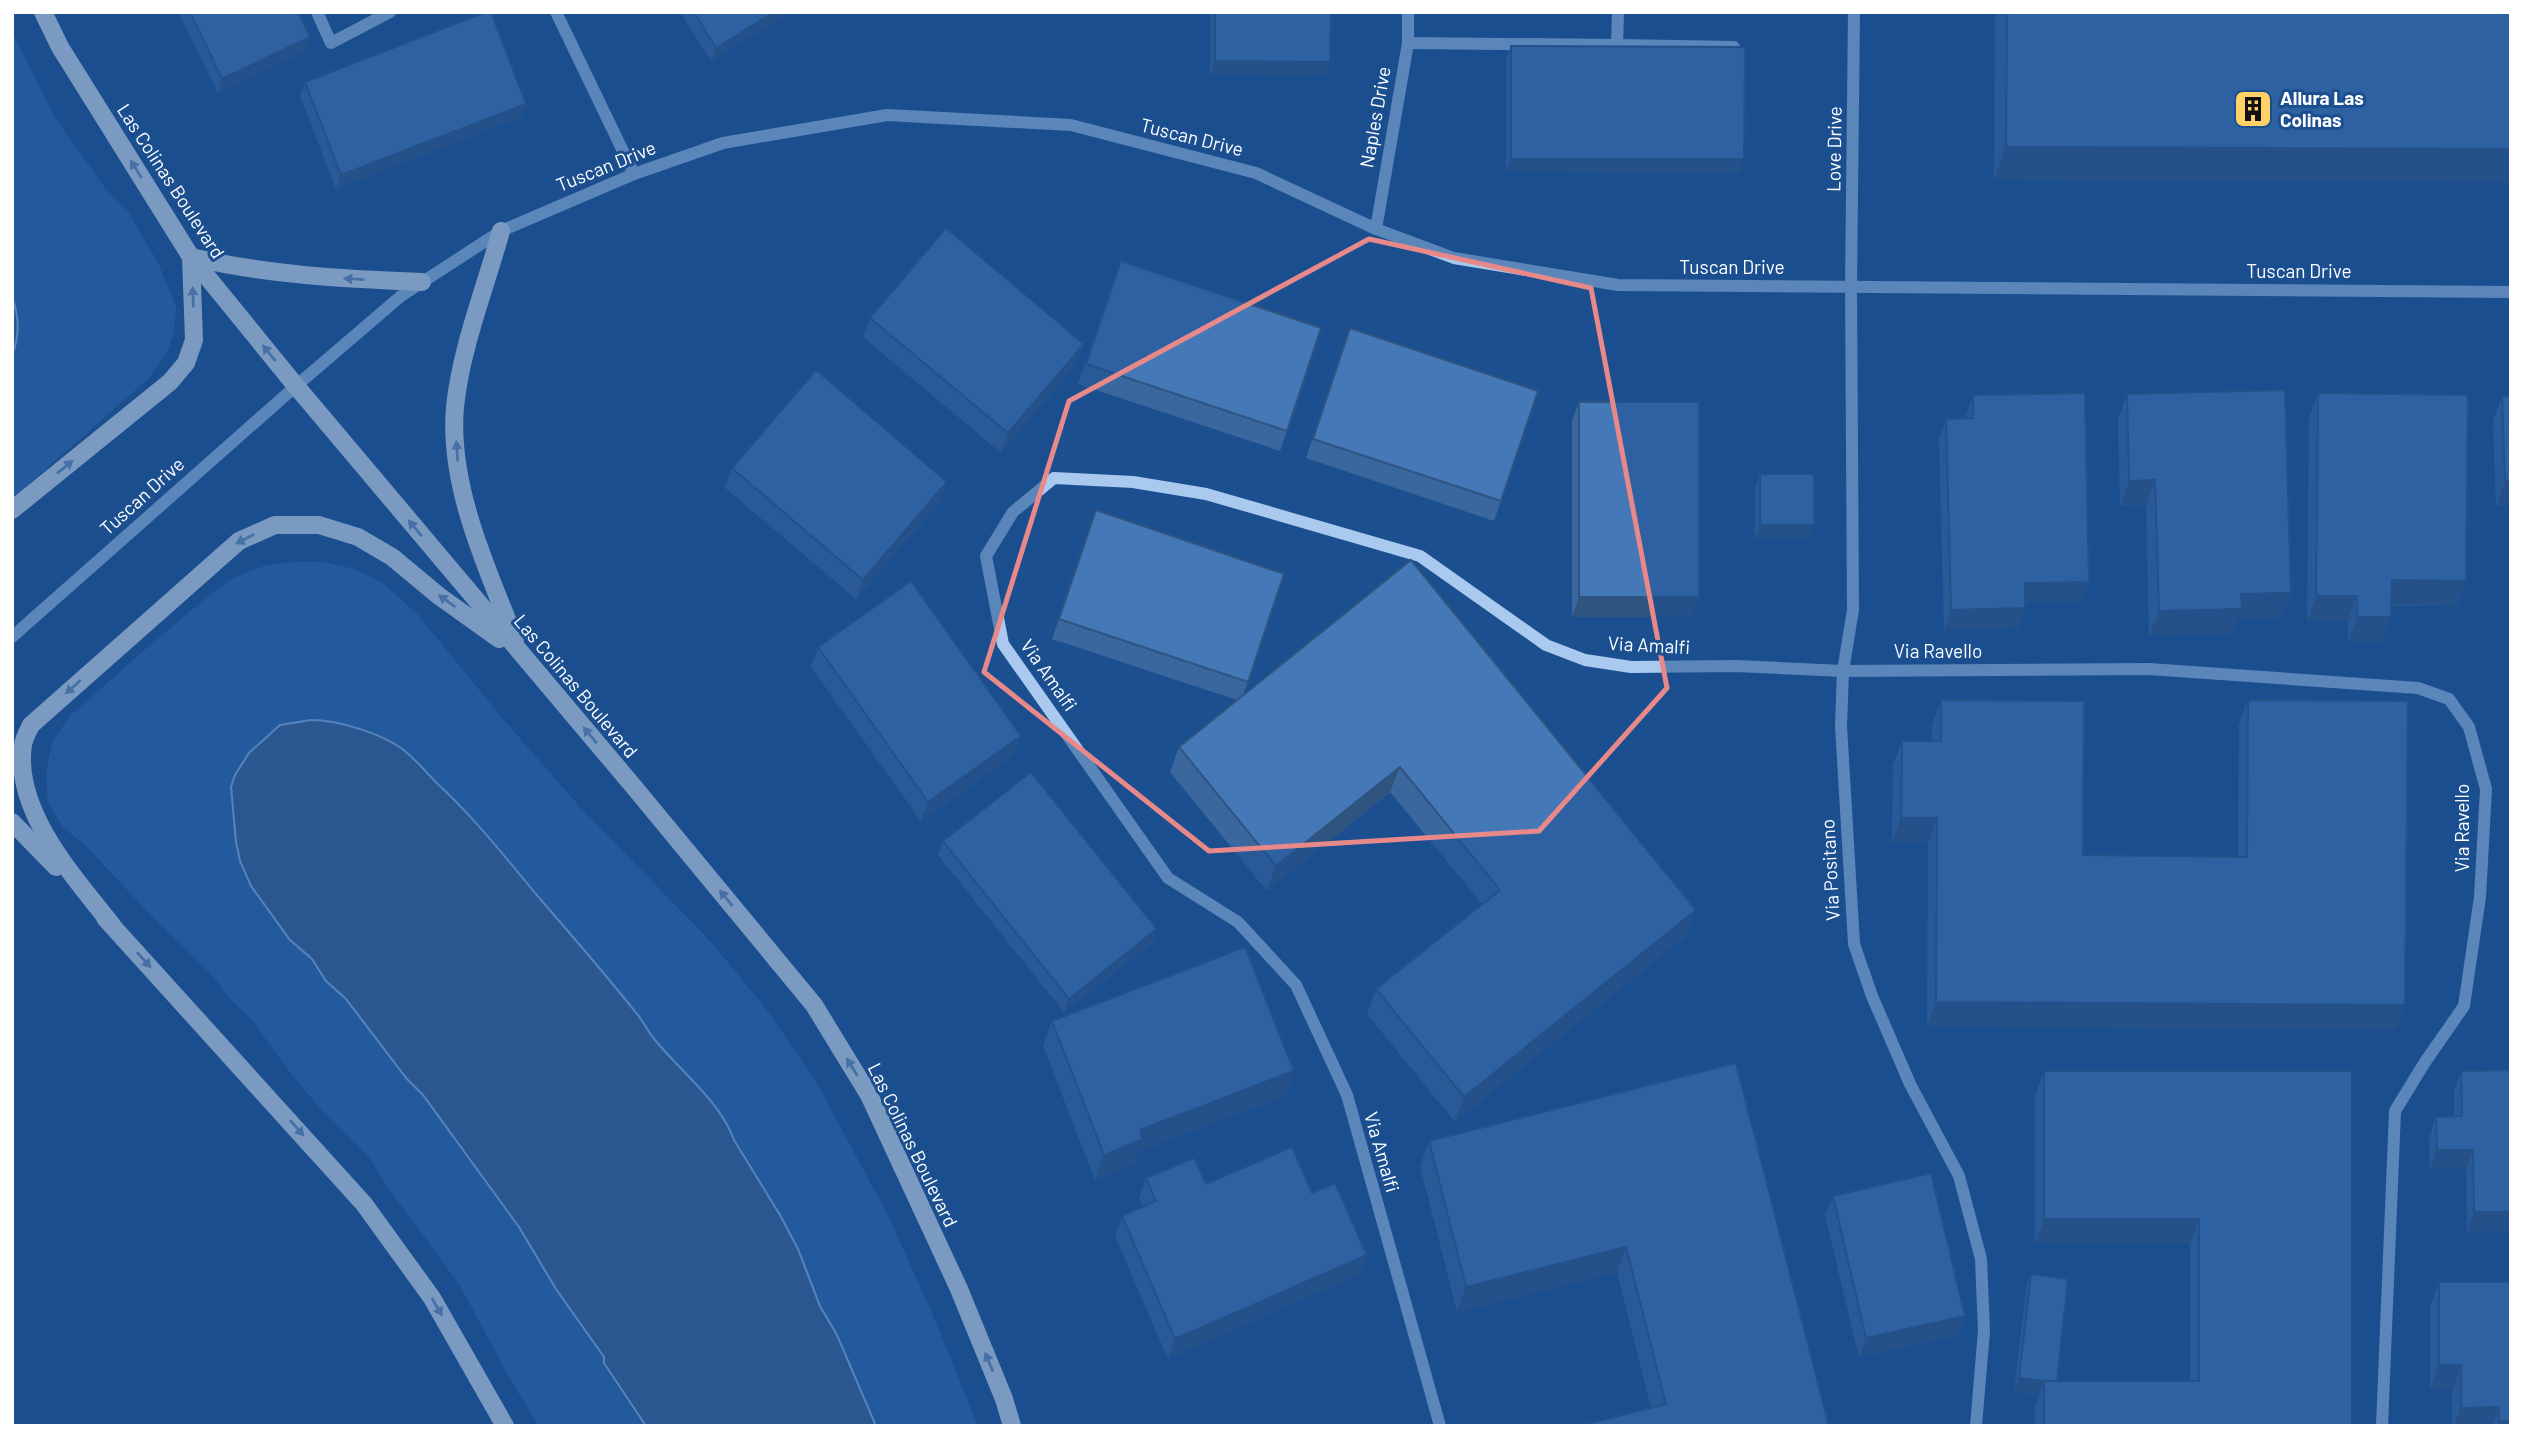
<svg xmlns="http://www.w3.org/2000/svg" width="2523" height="1438" viewBox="0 0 2523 1438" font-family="Barlow,sans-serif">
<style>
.green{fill:#2e69ad}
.water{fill:#3c6290;stroke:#9cc4f0;stroke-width:2}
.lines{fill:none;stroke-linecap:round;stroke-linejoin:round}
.minor{stroke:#a9c9ee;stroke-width:12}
.major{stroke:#f0f6ff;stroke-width:18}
.wall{fill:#3a679d}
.shaded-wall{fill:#305480}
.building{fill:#4478b7;stroke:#305480;stroke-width:2}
.oneway{fill:#7b9ac1}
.marked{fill:none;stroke:#e88989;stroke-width:5;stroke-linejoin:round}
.labels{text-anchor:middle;stroke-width:6;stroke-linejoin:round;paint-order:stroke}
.poi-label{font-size:19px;font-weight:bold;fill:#fff;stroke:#1b4f8f;text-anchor:start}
.street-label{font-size:19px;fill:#fff;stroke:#1b4f8f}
</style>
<rect width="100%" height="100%" fill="#1b4f8f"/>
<g class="green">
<path d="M12 32 56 119 105 188 127 210 158 263 176 307 174 332 167 353 149 378 12 499Z"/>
<path d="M294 562H325L354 569 382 582 417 614 503 719 579 806 711 942 766 1009 814 1078 886 1212 929 1306 978 1426H539L510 1379 461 1287 387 1186 368 1156 325 1114 289 1071 251 1019 232 1001 211 974 149 913 85 845 63 827 48 802 46 774 49 757 53 741 70 716 148 647 211 594 235 577 267 565Z"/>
</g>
<g class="water">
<path d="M12 297C19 316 20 336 12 355Z"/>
<path d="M311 720C338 720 379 733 401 748 416 759 429 776 443 789 479 823 509 862 541 900 574 938 606 975 637 1014 644 1022 648 1032 655 1040 681 1072 720 1101 734 1140L780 1215 798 1249 820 1306 837 1335 876 1426H646L604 1363V1357L556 1289 519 1227 423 1095 407 1079 346 999 326 981 312 959 290 940 251 886 240 861 236 842 231 787 235 775 249 753 280 725Z"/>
</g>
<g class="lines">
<g class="minor">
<path d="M317 12 331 43 390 12"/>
<path d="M556 12 634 174"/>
<path d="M1854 12 1851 287 1853 610 1843 671 1841 726 1854 944 1872 996 1910 1084 1959 1176 1981 1259 1984 1331 1976 1426"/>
<path d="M1408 43 1617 45 1618 12"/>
<path d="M1617 45 1734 47"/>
<path d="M1376 229 1408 43V12"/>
<path d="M12 637 296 386 401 296 501 231 634 174 723 143 887 115 1071 125 1256 173 1376 229 1454 258 1618 285 2511 292"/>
<path d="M1440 1426 1347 1095 1296 985 1238 922 1168 878 1003 644 986 556 1013 512 1054 478 1133 482 1206 494 1420 556 1546 645 1585 660 1631 667 1736 666 1843 671 2149 669 2418 688 2449 699 2469 727 2486 789 2480 897 2464 1006 2425 1062 2395 1111 2382 1426"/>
</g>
<g class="major">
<path d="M43 12 60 47 191 257 296 386 634 787 814 1005 869 1095 959 1289 1004 1399 1012 1426"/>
<path d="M501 231C485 289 461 348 455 407 448 485 487 569 515 639"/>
<path d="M12 510 170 382 186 363 194 340 191 257C268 275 344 279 422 282"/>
<path d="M12 822 56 867"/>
<path d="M105 918 364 1204 432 1298 505 1426"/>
<path d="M112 925C75 878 13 811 23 745 24 738 28 731 31 725L239 541 275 525H319L358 537 392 557 439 596 499 639"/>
</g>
</g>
<g class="wall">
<path d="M178 12H298L305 51 218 93Z"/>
<path d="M680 12H791L711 61Z"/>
<path d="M1210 12H1331L1326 76 1210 75Z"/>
<path d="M1995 12H2511V182L1994 180Z"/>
<path d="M1511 46 1739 173 1506 172V60Z"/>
<path d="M305 82 526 104 521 117 336 189 300 96Z"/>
<path d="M1113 281 1287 431 1280 451 1078 384Z"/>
<path d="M870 318 1077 363 1001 453 863 337Z"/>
<path d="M1343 347 1501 501 1494 521 1306 458Z"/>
<path d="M2318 393 2466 581 2457 606H2391L2382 642H2348V621H2307L2309 418Z"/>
<path d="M2127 394 2282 618 2238 619 2233 634 2149 636 2146 505 2120 506 2118 419Z"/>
<path d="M1973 395 2082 602H2025L2018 628 1944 630 1939 439 1946 419 1966 418V414Z"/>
<path d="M2502 396 2511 505 2496 506 2493 421Z"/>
<path d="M1579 402 1692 617H1572V421Z"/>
<path d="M732 468 947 482 940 502 856 599 725 488Z"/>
<path d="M1760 474 1814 525 1809 538H1755V488Z"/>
<path d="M1089 530 1248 682 1243 695 1411 560 1687 935 1455 1122 1367 1014 1376 989 1482 904 1390 792 1267 891 1170 772 1179 747 1237 700 1052 639Z"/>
<path d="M818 647 1013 756 921 821 811 667Z"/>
<path d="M1941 700 2083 855 2238 857 2239 725 2248 700 2396 1030 1927 1027 1928 843H1892L1893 765 1902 741H1932V725Z"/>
<path d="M943 841 1157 929 1152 943 1064 1012 938 855Z"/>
<path d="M1052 1021 1294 1071 1285 1096 1138 1152 1134 1164 1095 1180 1043 1046Z"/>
<path d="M1736 1063 1829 1426 1651 1408 1617 1272 1457 1312 1420 1166 1429 1141Z"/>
<path d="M2044 1071H2352V1426H2035V1406L2039 1395 2014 1392 2026 1288 2031 1274 2057 1381H2190V1244H2035V1096Z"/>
<path d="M2461 1071 2511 1231 2467 1232 2466 1169H2430L2429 1137 2436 1117H2454V1091Z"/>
<path d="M1146 1178 1312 1193 1360 1274 1168 1359 1115 1236 1122 1216 1143 1207 1139 1198Z"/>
<path d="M1833 1196 1958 1335 1859 1358 1825 1215Z"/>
<path d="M2439 1282 2511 1426H2452V1390H2430V1307Z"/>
</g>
<g class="shaded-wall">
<path d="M774 12H791L711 61 716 48Z"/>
<path d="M310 37 305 51 218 93 222 79Z"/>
<path d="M1215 61 1330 62 1326 76 1210 75Z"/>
<path d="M526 104 521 117 336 189 341 175Z"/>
<path d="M2006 147 2511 149V182L1994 180Z"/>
<path d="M1511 159H1744L1739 173 1506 172Z"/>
<path d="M1084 344 1077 363 1001 453 1008 433Z"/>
<path d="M2155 480 2146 505 2120 506 2129 481Z"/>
<path d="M2505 481H2511V505L2496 506Z"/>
<path d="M947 482 940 502 856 599 863 580Z"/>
<path d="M1760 525H1814L1809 538H1755Z"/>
<path d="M2392 580 2466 581 2457 606 2383 605Z"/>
<path d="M2089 582 2082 602H2018L2025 583Z"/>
<path d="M2291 593 2282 618 2238 619 2233 634 2149 636 2159 611 2241 594Z"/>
<path d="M2316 596H2357L2348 621H2307Z"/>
<path d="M1579 597H1699L1692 617H1572Z"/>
<path d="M2025 608 2018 628 1944 630 1951 610Z"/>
<path d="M2357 617H2391L2382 642H2348Z"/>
<path d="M1021 736 1013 756 921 821 928 802Z"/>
<path d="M1400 767 1390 792 1267 891 1276 866Z"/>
<path d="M1901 818H1937L1928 843H1892Z"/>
<path d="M1696 910 1687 935 1455 1122 1464 1097Z"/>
<path d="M1157 929 1152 943 1064 1012 1069 999Z"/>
<path d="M1936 1002 2405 1005 2396 1030 1927 1027Z"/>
<path d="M1294 1071 1285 1096 1138 1152 1134 1164 1095 1180 1104 1155 1140 1130Z"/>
<path d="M2437 1150H2473L2466 1169H2430Z"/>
<path d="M2474 1212H2511V1231L2467 1232Z"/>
<path d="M2044 1219H2199L2190 1244H2035Z"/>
<path d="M1626 1247 1617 1272 1457 1312 1466 1287Z"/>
<path d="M1367 1255 1360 1274 1168 1359 1175 1339Z"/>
<path d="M1965 1316 1958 1335 1859 1358 1866 1338Z"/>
<path d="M2439 1365H2461L2452 1390H2430Z"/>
<path d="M2019 1378 2044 1381 2039 1395 2014 1392Z"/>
<path d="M2499 1407 2492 1426H2454L2461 1408Z"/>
<path d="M2499 1421H2511V1426H2497Z"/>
</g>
<g class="building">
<path d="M190 12H298L310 37 222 79Z"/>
<path d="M486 12H491L526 104 341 175 305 82Z"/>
<path d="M694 12H774L716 48Z"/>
<path d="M1215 12H1331L1330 62 1215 61Z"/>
<path d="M2007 12H2511V149L2006 147Z"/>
<path d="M1511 46 1745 47 1744 159H1511Z"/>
<path d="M946 228 1084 344 1008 433 870 318Z"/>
<path d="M1121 261 1321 328 1287 431 1086 364Z"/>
<path d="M1350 328 1538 391 1501 501 1313 439Z"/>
<path d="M816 370 947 482 863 580 732 468Z"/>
<path d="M2285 390 2291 593 2241 594 2242 609 2159 611 2155 480 2129 481 2127 394Z"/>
<path d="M2085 393 2089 582 2025 583V608L1951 610 1946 419 1973 418V395Z"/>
<path d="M2318 393 2468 395 2466 581 2392 580 2391 617H2357V596H2316Z"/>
<path d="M2502 396H2511V481H2505Z"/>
<rect x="1579" y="402" width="120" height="195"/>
<rect x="1760" y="474" width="54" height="51"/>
<path d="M1096 510 1284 574 1248 682 1059 619Z"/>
<path d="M1411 560 1696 910 1464 1097 1376 989 1500 890 1400 767 1276 866 1179 747Z"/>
<path d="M911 581 1021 736 928 802 818 647Z"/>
<path d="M1941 700 2084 701 2083 855 2247 857 2248 700 2408 701 2405 1005 1936 1002 1937 818H1901L1902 741H1941Z"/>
<path d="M1031 772 1157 929 1069 999 943 841Z"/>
<path d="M1245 947 1294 1071 1140 1130 1143 1139 1104 1155 1052 1021Z"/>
<path d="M1736 1063 1829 1426H1579L1666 1404 1626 1247 1466 1287 1429 1141Z"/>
<path d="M2511 1070V1212H2474L2473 1150H2437L2436 1117 2462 1116 2461 1071Z"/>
<path d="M2044 1071H2352V1426H2044V1381H2199V1219H2044Z"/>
<path d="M1292 1147 1312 1193 1335 1183 1367 1255 1175 1339 1122 1216 1156 1201 1146 1178 1194 1158 1206 1184Z"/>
<path d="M1931 1173 1965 1316 1866 1338 1833 1196Z"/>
<path d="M2031 1274 2068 1279 2057 1381H2044L2019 1378Z"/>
<path d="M2439 1282H2511V1421H2499V1407L2461 1408V1365H2439Z"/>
</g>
<defs><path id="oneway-solid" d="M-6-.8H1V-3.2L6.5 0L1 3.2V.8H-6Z" transform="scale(1.75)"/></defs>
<g class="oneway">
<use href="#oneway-solid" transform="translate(136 169) rotate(-122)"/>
<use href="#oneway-solid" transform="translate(354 279) rotate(-177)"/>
<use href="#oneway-solid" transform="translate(193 297) rotate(-92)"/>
<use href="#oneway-solid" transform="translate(269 353) rotate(-129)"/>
<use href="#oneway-solid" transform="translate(457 451) rotate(-94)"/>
<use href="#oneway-solid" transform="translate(65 467) rotate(-39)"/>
<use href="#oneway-solid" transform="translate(415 528) rotate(-130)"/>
<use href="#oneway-solid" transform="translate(245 539) rotate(153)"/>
<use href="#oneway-solid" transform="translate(447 601) rotate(-144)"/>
<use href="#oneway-solid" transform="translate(73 687) rotate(138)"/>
<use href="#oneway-solid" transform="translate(590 735) rotate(-130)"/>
<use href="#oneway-solid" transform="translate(726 898) rotate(-129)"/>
<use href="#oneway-solid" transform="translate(144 960) rotate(48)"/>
<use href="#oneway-solid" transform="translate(852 1067) rotate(-122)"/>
<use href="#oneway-solid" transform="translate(297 1128) rotate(49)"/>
<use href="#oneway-solid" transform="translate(437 1307) rotate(60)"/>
<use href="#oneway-solid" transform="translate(989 1362) rotate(-112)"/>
</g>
<path d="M0 0H2523V1438H0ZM1369 239 1591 288 1667 688 1539 831 1209 851 984 672 1069 401Z" fill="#1b4f8f" fill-opacity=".55" fill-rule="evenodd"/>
<path class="marked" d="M1369 239 1591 288 1667 688 1539 831 1209 851 984 672 1069 401Z"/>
<defs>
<symbol id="building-square" viewBox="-11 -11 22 22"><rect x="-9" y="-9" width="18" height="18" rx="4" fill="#ffd166" stroke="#1b4f8f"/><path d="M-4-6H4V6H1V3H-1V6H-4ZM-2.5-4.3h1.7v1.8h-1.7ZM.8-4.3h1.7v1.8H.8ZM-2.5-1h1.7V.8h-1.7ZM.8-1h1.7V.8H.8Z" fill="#111"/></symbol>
</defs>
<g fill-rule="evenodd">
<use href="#building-square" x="2231" y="87" width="44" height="44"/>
</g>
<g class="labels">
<g class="poi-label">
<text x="2280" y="105">Allura Las<tspan x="2280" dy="22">Colinas</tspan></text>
</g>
<g class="street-label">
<text transform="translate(1375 117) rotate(-80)" y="7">Naples Drive</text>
<text transform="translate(1192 137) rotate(14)" y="7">Tuscan Drive</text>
<text transform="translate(1834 149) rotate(-89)" y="7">Love Drive</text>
<text transform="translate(606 166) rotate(-22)" y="7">Tuscan Drive</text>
<text transform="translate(171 181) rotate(57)" y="7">Las Colinas Boulevard</text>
<text x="1732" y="274">Tuscan Drive</text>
<text x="2299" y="278">Tuscan Drive</text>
<text transform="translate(142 496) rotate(-42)" y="7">Tuscan Drive</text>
<text transform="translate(1649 645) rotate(3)" y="7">Via Amalfi</text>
<text x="1938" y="658">Via Ravello</text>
<text transform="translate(1049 675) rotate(55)" y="7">Via Amalfi</text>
<text transform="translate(576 686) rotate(50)" y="7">Las Colinas Boulevard</text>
<text transform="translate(2462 828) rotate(-90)" y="7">Via Ravello</text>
<text transform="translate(1830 870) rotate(-93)" y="7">Via Positano</text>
<text transform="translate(913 1145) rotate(64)" y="7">Las Colinas Boulevard</text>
<text transform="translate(1382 1152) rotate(74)" y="7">Via Amalfi</text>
</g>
</g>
<rect width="2523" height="1438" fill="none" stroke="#ffffff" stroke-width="28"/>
</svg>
